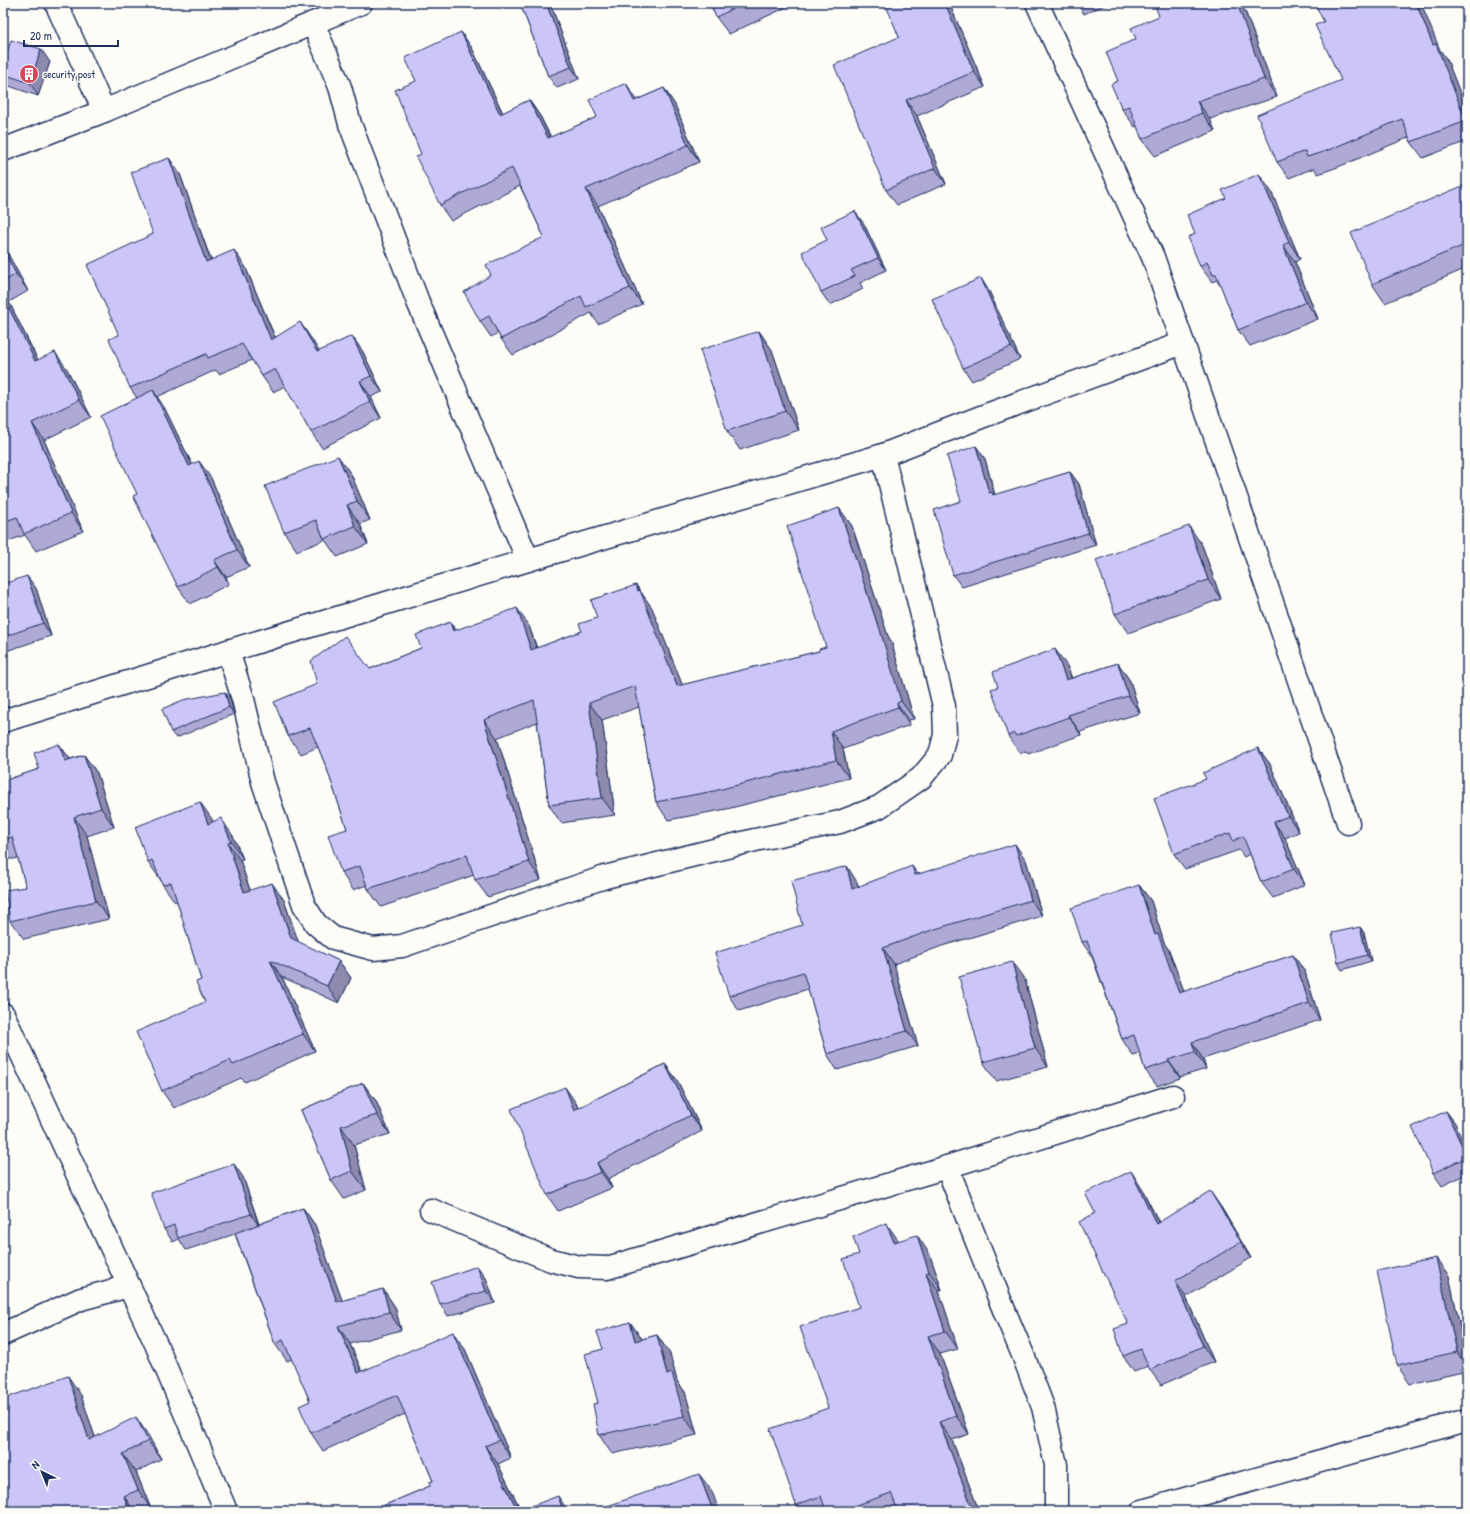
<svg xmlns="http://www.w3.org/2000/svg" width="1470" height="1514" viewBox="0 0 1470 1514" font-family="'Patrick Hand',sans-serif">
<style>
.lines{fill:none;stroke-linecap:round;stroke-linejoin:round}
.minor-casing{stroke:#1b2f5e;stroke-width:25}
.minor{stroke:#fdfcf7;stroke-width:22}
.wall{fill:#afa9d5;stroke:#1b2f5e}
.shaded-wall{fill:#8e8aae;stroke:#1b2f5e}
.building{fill:#cbc5f8;stroke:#1b2f5e}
.labels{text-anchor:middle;stroke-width:3;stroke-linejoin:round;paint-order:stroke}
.poi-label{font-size:11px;fill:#1b2f5e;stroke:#fdfcf7;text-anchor:start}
</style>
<rect width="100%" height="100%" fill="#fdfcf7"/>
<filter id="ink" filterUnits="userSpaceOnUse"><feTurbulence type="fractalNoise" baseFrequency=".025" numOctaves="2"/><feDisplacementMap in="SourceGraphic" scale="8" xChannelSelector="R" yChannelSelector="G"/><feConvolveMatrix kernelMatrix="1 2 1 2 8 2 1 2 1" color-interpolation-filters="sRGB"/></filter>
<g filter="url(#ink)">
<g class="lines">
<defs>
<g id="minor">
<path d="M56 3 104 111"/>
<path d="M313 23 340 87 350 124 418 302 528 560"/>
<path d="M3 150 104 111 361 3"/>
<path d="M1183 343 1348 823"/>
<path d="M228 651 243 699 263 782 304 905 316 924 333 938 373 949 402 946 605 877 755 840 840 822 879 807 921 778 940 755 945 735 944 706 883 455"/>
<path d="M3 721 228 651 528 560 883 455 981 417 1183 343 1153 257 1037 3"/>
<path d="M3 1014 156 1344 226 1511"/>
<path d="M947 1167 1004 1310 1023 1355 1043 1407 1056 1465V1511"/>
<path d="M431 1210 551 1260 579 1267 607 1268 947 1167 1173 1096"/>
<path d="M3 1334 81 1299 129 1286"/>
<path d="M1142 1511 1467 1420"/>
</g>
</defs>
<use href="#minor" class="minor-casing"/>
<use href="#minor" class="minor"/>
</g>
<g class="wall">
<path d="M520 3H550L579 79 557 88 548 76Z"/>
<path d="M710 3H788L789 6 729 34 716 17Z"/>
<path d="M949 3 985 87 917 116 946 184 897 205 886 190 899 37Z"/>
<path d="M1076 3H1109L1084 14Z"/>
<path d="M1245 11 1277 97 1210 119 1215 131 1155 156 1142 139 1137 126 1135 127 1122 109 1118 81 1136 39 1159 16Z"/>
<path d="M461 32 472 48 503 113 529 100 540 116 551 137 664 88 675 105 699 162 598 206 642 304 598 324 591 313 513 355 501 339 498 333 491 337 480 321 491 275 544 237 520 186 451 221 440 205 416 81Z"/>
<path d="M1440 50 1447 60 1467 111V141L1423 158 1411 142 1410 137 1338 167 1318 174 1314 168 1289 178 1277 162Z"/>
<path d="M50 62 38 96 9 86 3 78V64Z"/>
<path d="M169 158 180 174 211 260 245 266 275 337 311 338 319 352 352 336 363 352 382 392 371 397 381 418 322 448 311 432 285 386 273 392 262 376 252 360 219 374 216 370 157 397 164 407 192 464 211 478 249 567 226 577 229 584 190 604 178 587 137 494V398L130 388 153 234Z"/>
<path d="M1467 184V268L1385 303 1372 284Z"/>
<path d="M1271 191 1300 259 1295 262 1318 319 1250 346 1238 330 1221 286 1217 280 1212 282 1200 266 1195 234Z"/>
<path d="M864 224 886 270 860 283 863 289 830 305 821 292 827 240Z"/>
<path d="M3 247 8 254 28 291 9 302 38 360 67 369 91 417 44 440 83 531 36 551 25 535 3 543Z"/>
<path d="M989 291 1020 359 972 381 963 368Z"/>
<path d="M759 331 772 350 799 430 740 450 727 431Z"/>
<path d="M976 446 985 459 995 495 1070 472 1079 484 1096 545 962 587 953 575 961 501Z"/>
<path d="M351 474 370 520 360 524 368 544 337 557 325 540 297 551 284 532Z"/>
<path d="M839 508 852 526 888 636 891 641 914 719 909 720 910 725 843 749 849 778 727 809 668 820 656 802 639 707 602 720 615 815 561 823 549 805 537 722 497 738 541 880 488 897 475 880 474 875 381 907 368 889 367 885 353 890 341 872 347 829 327 769 318 747 301 754 288 736 370 669 421 648 450 622 456 630 529 626 537 648 582 631 597 618 636 585 652 608 682 685 819 651 826 647Z"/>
<path d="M1202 545 1221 599 1128 633 1115 614Z"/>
<path d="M3 584 36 588 51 636 3 652Z"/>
<path d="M1118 663 1130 681 1140 713 1080 732 1081 735 1028 754 1026 751 1020 753 1008 736 1067 666 1072 678Z"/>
<path d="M230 698 234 714 176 738 171 732Z"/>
<path d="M59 744 70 759 84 755 97 773 114 827 87 836 109 919 24 939 10 921 26 887 18 858 14 859H4L3 858V781L39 769Z"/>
<path d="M1258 748 1270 764 1299 832 1285 838 1305 885 1273 898 1261 882 1250 854 1244 857 1239 850 1185 869 1174 854 1206 779Z"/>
<path d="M212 819 213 822 233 836 243 859 240 860 250 890 284 900 298 942 339 961 351 978 339 1003 282 977 315 1051 245 1082 241 1078 174 1108 162 1091 205 1002 201 980 177 901 175 902 163 885 160 879 148 862Z"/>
<path d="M1026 860 1042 916 942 946 894 964 918 1046 837 1070 827 1054 808 989 739 1011 729 996 802 925 857 882 858 886 917 874Z"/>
<path d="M1139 885 1151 901 1164 943 1169 950 1184 992 1293 955 1305 972 1320 1020 1203 1059 1206 1069 1180 1077V1078L1157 1086 1145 1070 1140 1054 1133 1056 1122 1039 1092 957 1082 942Z"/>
<path d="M1360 927 1364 933 1371 961 1342 970 1338 963Z"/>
<path d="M1025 980 1048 1067 996 1081 983 1062Z"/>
<path d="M665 1064 677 1080 702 1131 608 1179 612 1188 558 1211 547 1195 576 1103 578 1108Z"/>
<path d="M363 1083 376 1101 390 1134 354 1145 366 1190 344 1199 331 1180 301 1110Z"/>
<path d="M1446 1111 1455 1123 1467 1150V1174L1442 1186 1433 1173Z"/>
<path d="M243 1177 259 1224 303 1208 315 1225 342 1301 383 1289 395 1307 401 1330 350 1344 362 1371 465 1349 511 1458 498 1464 521 1510 568 1511H371L430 1486 433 1481 405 1414 323 1451 311 1433 310 1401 292 1359 287 1361 275 1344 235 1234 186 1250 179 1239 173 1242 164 1229Z"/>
<path d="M1141 1187 1159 1222 1221 1207 1251 1258 1186 1297 1214 1362 1161 1385 1150 1370 1149 1366 1134 1372 1123 1356 1128 1324 1095 1213Z"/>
<path d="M886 1223 898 1241 929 1253 942 1290 939 1291 958 1349 940 1354 969 1434 952 1440 979 1511H800L796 1505 828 1408 859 1307V1254Z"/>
<path d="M1436 1258 1449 1276 1467 1359V1371L1410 1384 1397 1365Z"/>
<path d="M477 1266 486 1278 495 1303 448 1316 440 1304Z"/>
<path d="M630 1322 642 1339 657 1335 670 1354 677 1381 685 1392 697 1435 612 1454 599 1435 598 1403 603 1349Z"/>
<path d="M81 1395 95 1437 148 1435 161 1459 136 1472 151 1509 145 1511H3Z"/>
</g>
<g class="shaded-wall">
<path d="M546 3H550L579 79 571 67Z"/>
<path d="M945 3H949L985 87 974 72Z"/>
<path d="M1236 3H1240L1245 11 1277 97 1264 79Z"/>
<path d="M1416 3H1421L1440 50 1447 60 1467 111V123L1433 45Z"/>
<path d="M461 32 472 48 511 131 500 114Z"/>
<path d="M41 49 50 62 38 96 30 83Z"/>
<path d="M626 83 637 100 634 101Z"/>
<path d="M664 88 675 105 699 162 688 145Z"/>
<path d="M529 100 540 116 559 155 548 138Z"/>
<path d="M906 100 917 116 946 184 935 168Z"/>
<path d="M1197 101 1210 119 1215 131 1202 113Z"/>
<path d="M169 158 180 174 217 278 206 262Z"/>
<path d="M1259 174 1271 191 1300 259 1289 242Z"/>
<path d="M586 189 598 206 642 304 630 288Z"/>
<path d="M855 211 864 224 886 270 878 258Z"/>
<path d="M1283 245 1295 262 1318 319 1306 302Z"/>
<path d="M3 247 8 254 28 291 16 274 3 250Z"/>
<path d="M234 250 245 266 282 355 271 340Z"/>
<path d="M981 278 989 291 1020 359 1011 347Z"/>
<path d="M3 293 9 302 47 379 35 361 3 296Z"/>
<path d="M300 322 311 338 329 368 317 352Z"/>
<path d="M759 331 772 350 799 430 785 411Z"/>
<path d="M352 336 363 352 382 392 371 376Z"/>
<path d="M55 352 67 369 91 417 79 400Z"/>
<path d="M360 381 371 397 381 418 370 402Z"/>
<path d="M153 390 164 407 201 483 189 466Z"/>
<path d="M32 423 44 440 83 531 71 513Z"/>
<path d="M976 446 985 459 995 496 989 493Z"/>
<path d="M338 456 351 474 370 520 357 501Z"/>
<path d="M199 461 211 478 249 567 237 550Z"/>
<path d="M1070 472 1079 484 1096 545 1088 533Z"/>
<path d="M347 505 360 524 368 544 355 526Z"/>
<path d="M839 508 852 526 888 636 891 641 914 719 901 701 877 623Z"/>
<path d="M1189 526 1202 545 1221 599 1208 580Z"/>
<path d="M214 560 226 577 229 584 218 567Z"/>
<path d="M27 576 36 588 51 636 43 623Z"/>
<path d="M636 585 652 608 690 704 677 686Z"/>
<path d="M517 608 529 626 543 667 531 650Z"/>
<path d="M450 622 462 640 453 631Z"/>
<path d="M1055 649 1067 666 1078 697 1066 680Z"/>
<path d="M1118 663 1130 681 1140 713 1128 696Z"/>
<path d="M225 692 230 698 234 714 229 707Z"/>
<path d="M589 703 602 720 615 815 602 798Z"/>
<path d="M897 703 909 720 910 725 898 707Z"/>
<path d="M1068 715 1080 732 1081 735 1069 717Z"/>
<path d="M484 720 497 738 541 880 529 862Z"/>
<path d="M831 731 843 749 849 778 836 760Z"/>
<path d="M59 744 72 762 65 761Z"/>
<path d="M1258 748 1270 764 1299 832 1288 816Z"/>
<path d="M84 755 97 773 114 827 101 808Z"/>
<path d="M200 802 212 819 220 841 208 824Z"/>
<path d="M74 817 87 836 109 919 96 901Z"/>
<path d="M221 818 233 836 243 859 231 841Z"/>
<path d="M1274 822 1285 838 1305 885 1294 869Z"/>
<path d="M228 843 240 860 256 909 244 892Z"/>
<path d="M1015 844 1026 860 1042 916 1031 900Z"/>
<path d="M847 866 857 882 863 904 852 889Z"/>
<path d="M912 866 923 882 915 875Z"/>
<path d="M272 883 284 900 303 955 291 938Z"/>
<path d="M1139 885 1151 901 1164 943 1169 950 1191 1010 1179 993 1155 935Z"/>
<path d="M1360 927 1364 933 1371 961 1367 955Z"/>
<path d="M883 948 894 964 918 1046 907 1031Z"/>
<path d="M1293 955 1305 972 1320 1020 1309 1003Z"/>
<path d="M270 960 282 977 315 1051 303 1034Z"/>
<path d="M339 961 351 978 339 1003 327 986Z"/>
<path d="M1012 962 1025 980 1048 1067 1035 1048Z"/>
<path d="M1192 1042 1203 1059 1206 1069 1195 1052Z"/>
<path d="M1168 1060 1180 1077V1078L1169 1062Z"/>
<path d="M665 1064 677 1080 702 1131 691 1115Z"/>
<path d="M363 1083 376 1101 390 1134 377 1115Z"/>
<path d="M565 1087 576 1103 586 1126 574 1110Z"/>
<path d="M1446 1111 1455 1123 1467 1150V1156Z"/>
<path d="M341 1126 354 1145 366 1190 352 1171Z"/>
<path d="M597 1163 608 1179 612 1188 601 1172Z"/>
<path d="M234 1164 243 1177 259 1226 251 1214Z"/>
<path d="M1131 1171 1141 1187 1167 1240 1156 1224Z"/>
<path d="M1210 1191 1221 1207 1251 1258 1241 1242Z"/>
<path d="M303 1208 315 1225 349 1319 337 1302Z"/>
<path d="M886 1223 899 1241 894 1242Z"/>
<path d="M917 1235 929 1253 942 1290 929 1272Z"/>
<path d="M1436 1258 1449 1276 1467 1359V1367L1457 1352Z"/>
<path d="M477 1266 486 1278 495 1303 486 1291Z"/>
<path d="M926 1273 939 1291 958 1349 945 1331Z"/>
<path d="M1175 1281 1186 1297 1214 1362 1203 1346Z"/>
<path d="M383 1289 395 1307 401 1330 389 1312Z"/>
<path d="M630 1322 643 1341H635Z"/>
<path d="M338 1326 350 1344 370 1390 358 1373Z"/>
<path d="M453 1332 465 1349 511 1458 499 1440Z"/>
<path d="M657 1335 670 1354 677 1381 685 1392 697 1435 684 1416 667 1375Z"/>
<path d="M928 1336 940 1354 969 1434 956 1416Z"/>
<path d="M68 1376 81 1395 102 1458 89 1440Z"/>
<path d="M136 1417 148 1435 161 1459 148 1441Z"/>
<path d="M939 1422 952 1440 979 1511H975L972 1507Z"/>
<path d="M485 1446 498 1464 521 1511H518Z"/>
<path d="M123 1454 136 1472 151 1509 138 1490Z"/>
<path d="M699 1474 712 1491 719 1511H713Z"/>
<path d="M124 1496 134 1511H130Z"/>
<path d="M558 1496 568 1511H563Z"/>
</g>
<g class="building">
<path d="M520 3H546L571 67 548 76Z"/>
<path d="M710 3H745L716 17Z"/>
<path d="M885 3H945L974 72 906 100 935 168 886 190 834 65 899 37Z"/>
<path d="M1154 3H1237L1264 79 1197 101 1202 113 1142 139 1129 106 1122 109 1111 84 1118 81 1106 52 1136 39 1131 28 1159 16Z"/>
<path d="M1317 3H1416L1433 45 1436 44 1466 121 1411 142 1402 119 1326 151 1307 157 1305 151 1277 162 1257 115 1341 80 1315 25 1324 22 1315 4Z"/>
<path d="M461 32 500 114 529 100 548 138 597 117 589 100 626 83 634 101 664 88 688 145 586 189 630 288 586 307 581 296 501 339 489 316 480 321 464 292 491 275 486 265 544 237 512 168 440 205 416 157 421 154 395 90 416 81 405 58Z"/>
<path d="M11 40 41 49 30 83 3 74V64Z"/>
<path d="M169 158 206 262 234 250 271 340 300 322 317 352 352 336 371 376 360 381 370 402 311 432 275 369 262 376 242 344 208 358 206 354 130 388 109 339 119 335 87 265 153 234 131 172Z"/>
<path d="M1259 174 1289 242 1283 245 1306 302 1238 330 1216 274 1213 275 1207 262 1200 266 1188 237 1195 234 1187 215 1226 198 1222 190Z"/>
<path d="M1467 184V244L1372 284 1351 233Z"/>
<path d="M855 211 878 258 851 270 855 276 821 292 802 252 827 240 821 227Z"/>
<path d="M3 250 16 274 3 282Z"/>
<path d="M981 278 1011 347 963 368 932 299Z"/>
<path d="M3 296 35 361 55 352 79 400 32 423 71 513 24 534 17 517 3 522Z"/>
<path d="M759 331 785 411 727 431 700 350Z"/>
<path d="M153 390 189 466 199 461 237 550 214 560 218 567 178 587 133 496 137 494 100 416Z"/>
<path d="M976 446 989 493 992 492 993 495 1070 472 1088 533 953 575 934 510 961 501 947 456Z"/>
<path d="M338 456 357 501 347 505 355 526 324 539 316 520 284 532 265 486Z"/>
<path d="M839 508 877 623H878L901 701 897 703 898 707 831 731 836 760 714 791 656 802 635 686 589 703 602 798 549 805 534 700 484 720 529 862 475 880 467 855 368 889 360 866 341 872 328 835 347 829 327 769 310 728 288 736 274 702 317 684 311 661 345 636 370 669 421 648 416 635 450 622 453 631 517 608 531 650 582 631 579 624 597 618 591 600 636 585 638 591 640 590 677 686 819 651V649L826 647 787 526Z"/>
<path d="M1189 526 1208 580 1115 614 1096 560Z"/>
<path d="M27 576 43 623 3 637V584Z"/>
<path d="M1055 649 1066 680 1118 663 1128 696 1068 715 1069 717 1016 736 1014 733 1008 736 991 689 998 687 993 672Z"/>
<path d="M225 692 229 707 171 732 162 709 183 700Z"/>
<path d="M59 744 65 761 84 755 101 808 74 817 96 901 10 921 5 890 26 887 12 837 3 840V781L39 769 34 753Z"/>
<path d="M1258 748 1288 816 1274 822 1294 869 1261 882 1243 836 1233 841 1230 833 1174 854 1154 798 1206 779 1203 773Z"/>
<path d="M200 802 208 824 221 818 231 841 228 843 244 892 272 883 291 938 339 961 327 986 270 960 303 1034 233 1065 230 1060 162 1091 136 1032 205 1002 196 982 201 980 171 882 163 885 152 860 148 862 135 827Z"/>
<path d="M1015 844 1031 900 932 930 883 948 907 1031 827 1054 803 972 729 996 715 953 802 925 791 881 847 866 852 889 912 866 915 875Z"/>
<path d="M1139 885 1155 935 1158 934 1179 993 1293 955 1309 1003 1192 1042 1195 1052 1168 1060 1169 1062 1145 1070 1134 1035 1122 1039 1087 941 1082 942 1071 908Z"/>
<path d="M1360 927 1367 955 1338 963 1332 933Z"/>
<path d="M1012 962 1035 1048 983 1062 959 977Z"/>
<path d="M665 1064 691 1115 597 1163 601 1172 547 1195 511 1109 565 1087 574 1110Z"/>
<path d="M363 1083 377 1115 341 1126 352 1171 331 1180 301 1110Z"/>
<path d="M1446 1111 1467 1157 1433 1173 1412 1127Z"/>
<path d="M234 1164 251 1214 178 1238 174 1225 164 1229 151 1193Z"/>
<path d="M1131 1171 1156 1224 1210 1191 1241 1242 1175 1281 1203 1346 1150 1370 1141 1349 1123 1356 1114 1329 1128 1324 1079 1222 1095 1213 1085 1193Z"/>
<path d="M303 1208 337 1302 383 1289 389 1312 338 1326 358 1373 453 1332 499 1440 485 1446 518 1511 558 1496 563 1511H371L430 1486 429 1482 433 1481 397 1395 311 1433 299 1406 310 1401 283 1340 275 1344 235 1233Z"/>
<path d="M886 1223 894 1242 917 1235 929 1272 926 1273 945 1331 928 1336 956 1416 939 1422 972 1507 963 1511H898L891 1493 840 1511H826L821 1496 796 1505 770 1429 828 1408 800 1327 859 1307 843 1259 859 1254 853 1237Z"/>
<path d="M1436 1258 1457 1352 1397 1365 1377 1271Z"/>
<path d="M477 1266 486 1291 440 1304 432 1282Z"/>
<path d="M630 1322 635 1341 657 1335 667 1375 672 1373 684 1416 599 1435 593 1404 598 1403 585 1354 603 1349 597 1332Z"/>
<path d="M68 1376 89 1440 136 1417 148 1441 123 1454 138 1490 124 1496 129 1510 127 1511H3V1399Z"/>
<path d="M699 1474 713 1511H593Z"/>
</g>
</g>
<defs>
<symbol id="building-disc" viewBox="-11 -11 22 22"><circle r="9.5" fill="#d1495b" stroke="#fdfcf7"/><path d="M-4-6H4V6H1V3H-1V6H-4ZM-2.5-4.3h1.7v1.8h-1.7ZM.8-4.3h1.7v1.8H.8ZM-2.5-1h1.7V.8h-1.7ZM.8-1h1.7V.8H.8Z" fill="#fff"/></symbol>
</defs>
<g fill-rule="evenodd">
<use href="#building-disc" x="18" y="63" width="22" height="22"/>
</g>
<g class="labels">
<g class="poi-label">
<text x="43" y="78">security post</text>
</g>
</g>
<rect width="1470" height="1514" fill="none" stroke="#fdfcf7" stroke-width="16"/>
<rect x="8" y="8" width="1454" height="1498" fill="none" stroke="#1b2f5e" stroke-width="1.5" filter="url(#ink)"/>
<g transform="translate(42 1472) rotate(317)" stroke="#fdfcf7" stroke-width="3" paint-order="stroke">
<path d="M0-3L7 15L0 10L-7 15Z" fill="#1b2f5e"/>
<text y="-6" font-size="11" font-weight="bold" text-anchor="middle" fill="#1b2f5e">N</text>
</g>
<path d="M24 40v6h94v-6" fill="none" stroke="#1b2f5e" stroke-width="2"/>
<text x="30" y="40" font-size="12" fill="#1b2f5e" stroke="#fdfcf7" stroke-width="3" paint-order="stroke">20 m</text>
</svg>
